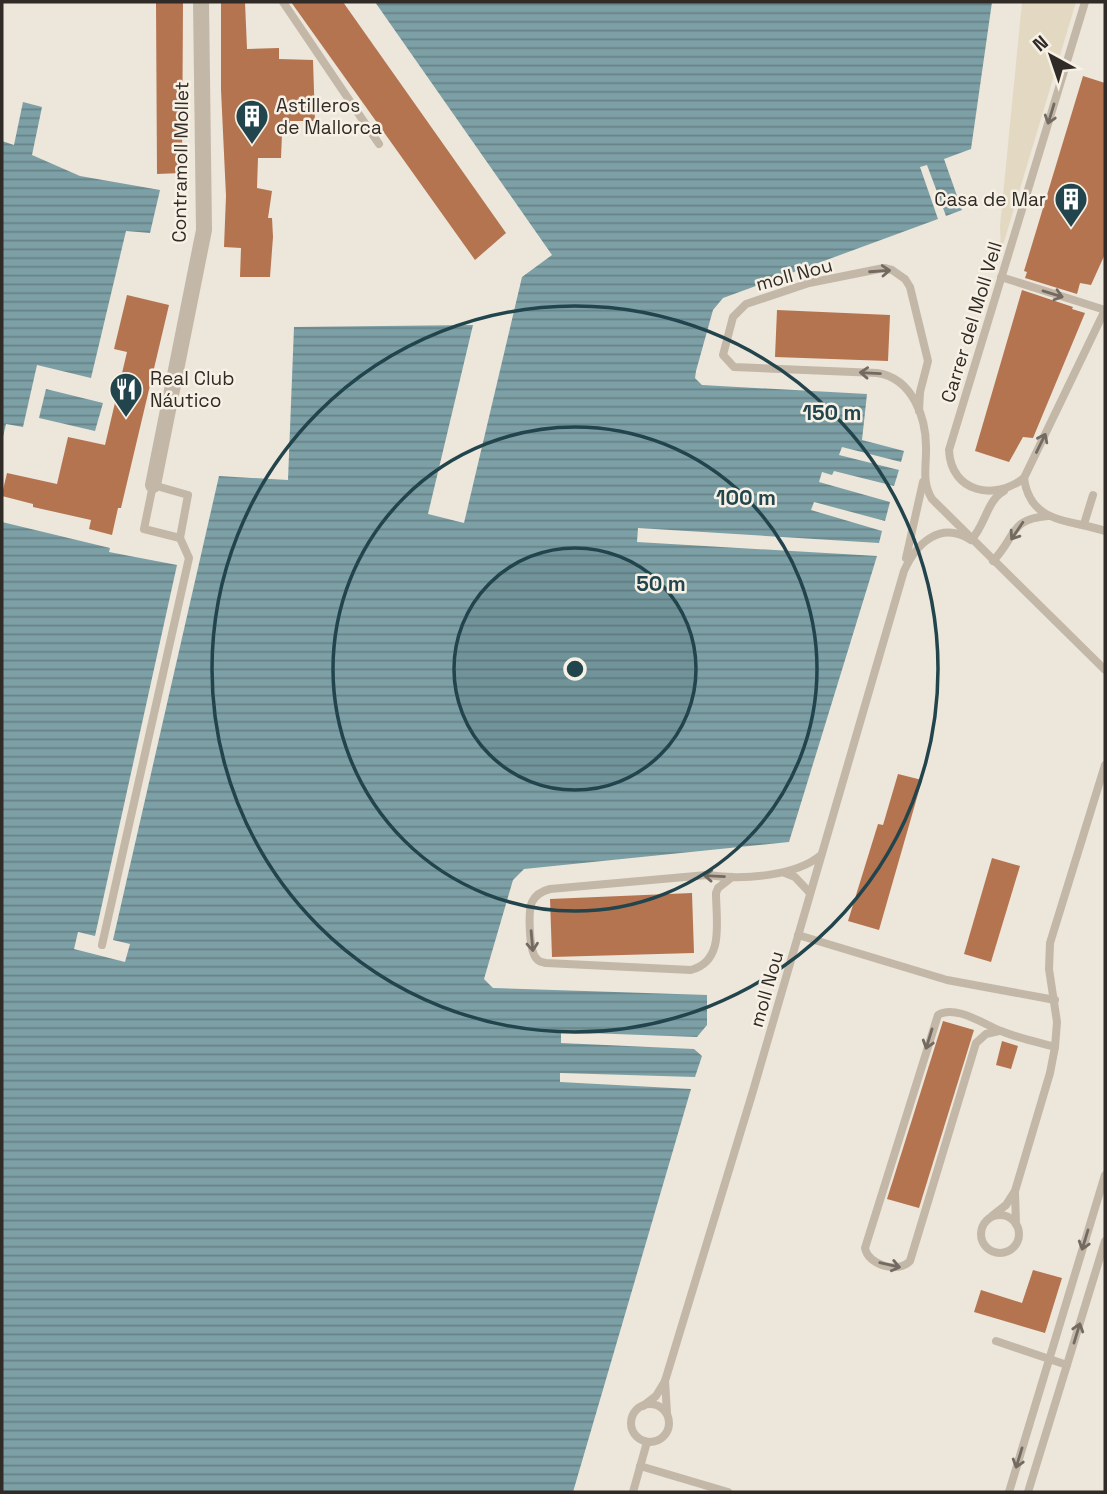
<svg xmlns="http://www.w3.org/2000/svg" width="1107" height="1494" viewBox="0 0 1107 1494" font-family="'Space Grotesk',sans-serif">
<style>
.plaza{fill:#e3d9c3}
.water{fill:url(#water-rules)}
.building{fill:#b57450}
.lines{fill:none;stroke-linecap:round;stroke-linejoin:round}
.service{stroke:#c3b7a8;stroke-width:8}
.minor{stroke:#c3b7a8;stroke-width:16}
.oneway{stroke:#736a61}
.ring{fill:none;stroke:#22454d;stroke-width:3.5}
.labels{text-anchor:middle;stroke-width:5;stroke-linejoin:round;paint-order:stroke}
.poi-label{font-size:19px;fill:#312b27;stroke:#f6f0e5;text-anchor:start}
.street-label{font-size:19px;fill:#312b27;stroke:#f6f0e5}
.centre{fill:#22454d;stroke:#f6f0e5;stroke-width:3.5}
.ring-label{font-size:21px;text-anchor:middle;font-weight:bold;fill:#22454d;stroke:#f6f0e5;stroke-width:5;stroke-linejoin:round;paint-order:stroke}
</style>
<defs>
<pattern id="water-rules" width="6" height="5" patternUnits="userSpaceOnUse" patternTransform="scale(1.75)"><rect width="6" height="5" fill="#7da0a6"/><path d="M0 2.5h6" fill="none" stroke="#678387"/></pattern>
</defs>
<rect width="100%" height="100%" fill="#ede6da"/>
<path class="plaza" d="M1022 2H1076L1001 252 1000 226Z"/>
<g class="water">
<path d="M375 2H992L971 149 944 159 962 210 946 216 927 165 920 167 938 219 723 298 713 310 696 371 695 378 702 385 867 394 862 440 904 451 901 462 842 447 839 455 899 470 894 486 834 471 832 475 822 472 819 482 890 502 885 521 814 502 811 510 882 531 879 543 638 528 637 542 877 556 789 842 524 869 513 880 484 979 493 988 707 995V1025L697 1037 561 1032V1043L694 1049 702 1056 695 1077 560 1073V1082L691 1089 573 1492H2V522L110 548 109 552 177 565 95 936 78 932 74 949 125 962 130 944 113 940 219 476 288 480 294 327 473 325 428 514 464 523 522 277 552 255Z"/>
<path d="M23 102 42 107 32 155 80 176 160 190 150 233 126 231 91 378 37 365 23 427 6 424 2 441V141L14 145Z"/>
<path d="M46 389 103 403 95 431 39 418Z"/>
</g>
<g class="building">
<path d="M156 2H183L182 173 157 174Z"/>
<path d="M221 2H245L247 49 279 48V59L313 60 315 121H290V133L282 134 281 158H258L257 188 272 191 268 218H272L273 237 270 277H240L241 248 224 247 226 196 221 90Z"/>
<path d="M291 2H343L506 233 475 260Z"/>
<path d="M1083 76 1105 83V254L1091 285 1080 283 1077 294 1025 278 1027 272 1024 271Z"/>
<path d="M1022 290 1073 307 1072 309 1085 313 1033 438 1023 437 1009 462 975 451Z"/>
<path d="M127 295 169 305 121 508H118L112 535 89 529 91 520 33 507V504L2 496V494L7 473 57 484 68 437 105 445 127 352 114 349Z"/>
<path d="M777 310 890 315 888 361 775 357Z"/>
<path d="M898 774 922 780 879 930 848 921 878 824 883 825Z"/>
<path d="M992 858 1020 866 991 962 964 954Z"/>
<path d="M692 893 694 953 552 957 550 899Z"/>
<path d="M943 1021 974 1030 919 1208 887 1199Z"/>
<path d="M1002 1041 1018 1046 1011 1069 996 1065Z"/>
<path d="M1033 1270 1062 1278 1045 1333 974 1312 981 1290 1022 1303Z"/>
</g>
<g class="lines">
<g class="service">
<path d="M283 2 379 144"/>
<path d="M1085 2 949 450C951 493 995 501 1024 478L1105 310"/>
<path d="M1001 277 1105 310"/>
<path d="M919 411 920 392 928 361 910 287 905 279 892 270 884 268 809 283 746 304 733 317 723 355 734 367 877 373C913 378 927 419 926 451 926 469 922 482 932 499L1105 670"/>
<path d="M1024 478C1030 524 1069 519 1105 531"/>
<path d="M153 485 188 495 180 538 144 529Z"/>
<path d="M1084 524 1093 495"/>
<path d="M971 540C986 525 986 501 1004 491"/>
<path d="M906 558 923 482"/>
<path d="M993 561C1017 536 1009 519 1048 516"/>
<path d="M785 873 795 877 810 893"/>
<path d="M732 877 718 888 716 893C716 921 725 961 691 970L546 963C541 962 539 962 536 958 529 950 528 911 532 902 536 894 542 891 550 889L707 875C741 880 795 877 821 855"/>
<path d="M798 935 947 980 1055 1000"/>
<path d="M102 945 189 558 180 538"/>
<path d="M999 1031 986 1034 976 1043 910 1261C898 1274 868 1265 865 1248L938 1015C955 1004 985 1025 1001 1031 1018 1038 1037 1042 1055 1047"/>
<path d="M1015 1192 1016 1224"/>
<circle cx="1000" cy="1234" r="19"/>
<path d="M992 1216 1006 1205 1015 1191 1050 1073 1055 1047 1057 1022 1049 969 1050 943 1105 765"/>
<path d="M996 1341 1067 1365"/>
<path d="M665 1381 667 1413"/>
<circle cx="650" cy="1423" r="19"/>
<path d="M643 1406 656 1396 665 1381 753 1091 904 571C916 544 940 520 971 540"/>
<path d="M640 1466 728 1492"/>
<path d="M633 1492 647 1442"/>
<path d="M1009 1492 1105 1175"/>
<path d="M1028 1492 1105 1241"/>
</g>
<path class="minor" d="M153 485 204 230 201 2"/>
</g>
<defs><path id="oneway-shaft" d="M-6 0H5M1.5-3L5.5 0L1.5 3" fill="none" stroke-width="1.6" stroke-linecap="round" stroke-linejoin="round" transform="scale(1.75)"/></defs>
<g class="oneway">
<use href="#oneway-shaft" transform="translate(1051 114) rotate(107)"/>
<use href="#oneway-shaft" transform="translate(880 271) rotate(-4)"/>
<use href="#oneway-shaft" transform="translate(1053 294) rotate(17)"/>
<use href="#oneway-shaft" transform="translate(870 373) rotate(-177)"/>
<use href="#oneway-shaft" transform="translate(1041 443) rotate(-64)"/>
<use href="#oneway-shaft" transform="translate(1017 531) rotate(124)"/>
<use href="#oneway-shaft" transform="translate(714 876) rotate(-177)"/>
<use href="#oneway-shaft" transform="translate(532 941) rotate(85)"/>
<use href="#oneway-shaft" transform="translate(929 1039) rotate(107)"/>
<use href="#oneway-shaft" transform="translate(1085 1240) rotate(107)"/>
<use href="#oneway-shaft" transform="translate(890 1265) rotate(13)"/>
<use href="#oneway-shaft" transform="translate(1077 1333) rotate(-73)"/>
<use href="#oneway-shaft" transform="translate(1019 1458) rotate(107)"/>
</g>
<circle cx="575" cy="669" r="121" fill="#22454d" fill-opacity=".12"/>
<g class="ring">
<circle cx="575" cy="669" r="121"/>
<circle cx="575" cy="669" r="242"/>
<circle cx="575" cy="669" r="363"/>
</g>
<defs>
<symbol id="building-pin" viewBox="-11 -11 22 30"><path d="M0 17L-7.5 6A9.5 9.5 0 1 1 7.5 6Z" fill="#22454d" stroke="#f6f0e5"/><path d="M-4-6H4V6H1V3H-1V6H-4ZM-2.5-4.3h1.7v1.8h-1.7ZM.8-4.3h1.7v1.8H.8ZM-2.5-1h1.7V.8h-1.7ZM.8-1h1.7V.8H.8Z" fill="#fff"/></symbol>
<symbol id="restaurant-pin" viewBox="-11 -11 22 30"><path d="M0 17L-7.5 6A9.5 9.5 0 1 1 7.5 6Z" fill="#22454d" stroke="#f6f0e5"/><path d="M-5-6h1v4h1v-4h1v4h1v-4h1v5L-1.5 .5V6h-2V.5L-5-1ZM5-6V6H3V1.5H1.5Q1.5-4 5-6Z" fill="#fff"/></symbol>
</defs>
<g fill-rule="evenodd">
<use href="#building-pin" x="233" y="97" width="38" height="52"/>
<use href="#building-pin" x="1052" y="180" width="38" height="52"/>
<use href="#restaurant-pin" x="107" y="370" width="38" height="52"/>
</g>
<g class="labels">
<g class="poi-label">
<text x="276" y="112">Astilleros<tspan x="276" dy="22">de Mallorca</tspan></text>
<text x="1046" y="206" text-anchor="end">Casa de Mar</text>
<text x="150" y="385">Real Club<tspan x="150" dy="22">Náutico</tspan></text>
</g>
<g class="street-label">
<text transform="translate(180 162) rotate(-89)" y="7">Contramoll Mollet</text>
<text transform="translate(794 274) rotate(-15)" y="7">moll Nou</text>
<text transform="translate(971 322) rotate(-73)" y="7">Carrer del Moll Vell</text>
<text transform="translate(766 989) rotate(-74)" y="7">moll Nou</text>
</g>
</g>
<circle cx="575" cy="669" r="10" class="centre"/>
<g class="ring-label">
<text x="832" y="420">150 m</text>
<text x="746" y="505">100 m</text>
<text x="661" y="591">50 m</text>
</g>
<rect width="1107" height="1494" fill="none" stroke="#312b27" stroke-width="7"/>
<g transform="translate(1051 56) rotate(320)" stroke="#f6f0e5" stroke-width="5" paint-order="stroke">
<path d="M0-5L12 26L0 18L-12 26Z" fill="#312b27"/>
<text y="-10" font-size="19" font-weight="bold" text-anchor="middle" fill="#312b27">N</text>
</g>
</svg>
